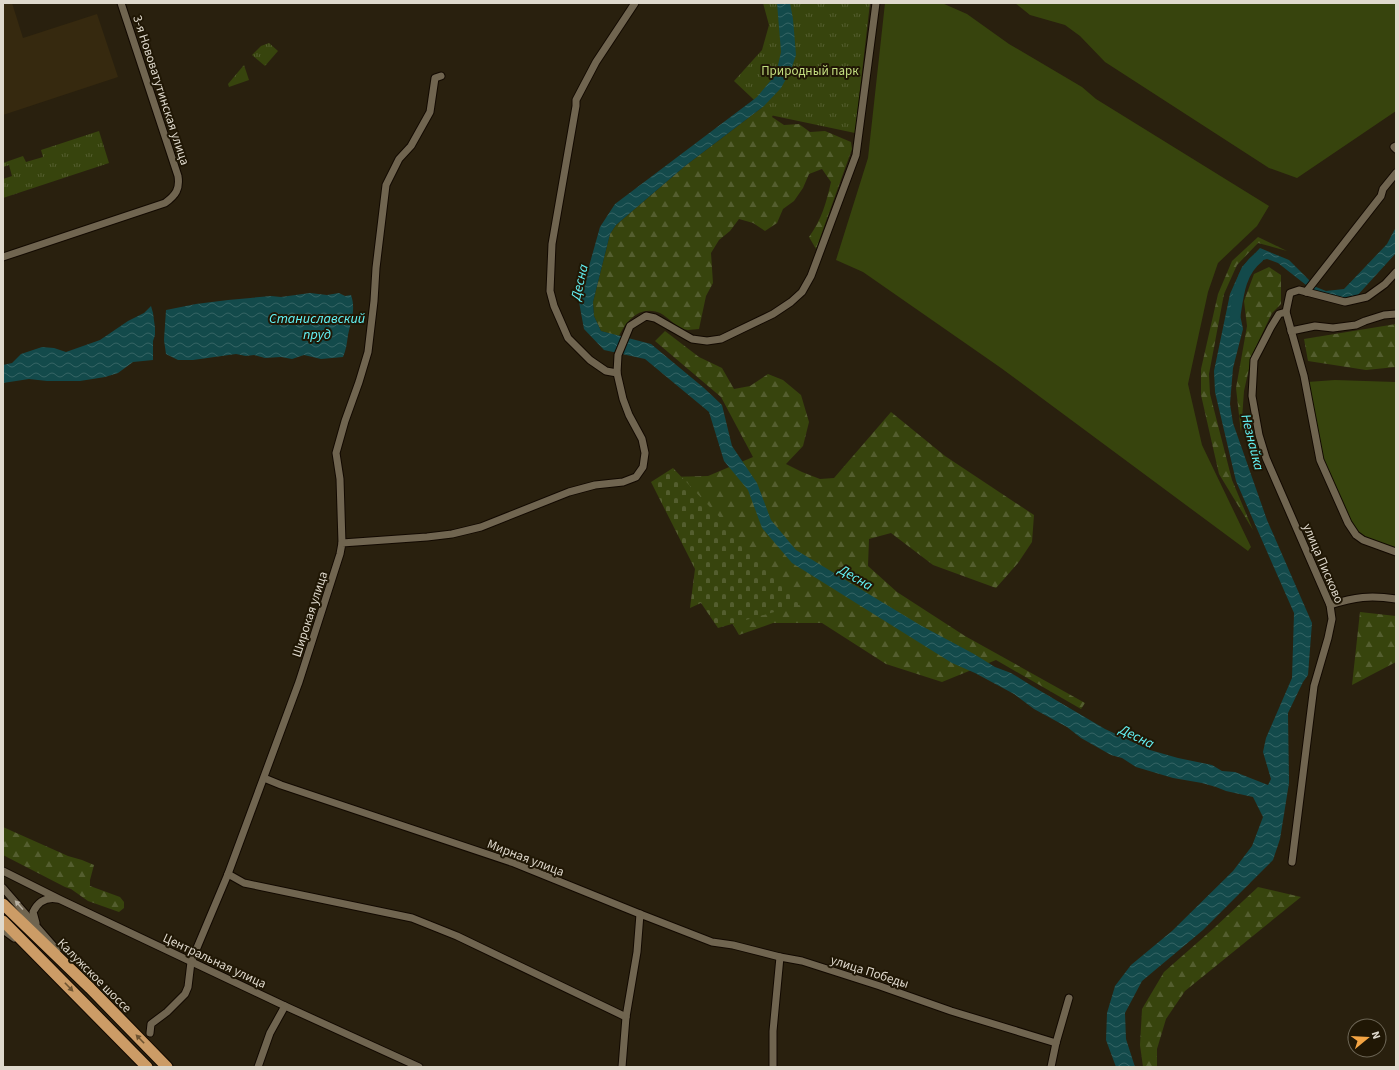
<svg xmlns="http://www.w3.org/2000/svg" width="1399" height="1070" viewBox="0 0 1399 1070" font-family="'Source Sans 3',sans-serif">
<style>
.built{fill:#36290f}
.grass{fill:#37440d}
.forest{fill:url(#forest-firs)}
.cemetery{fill:url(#cemetery-stones)}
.park{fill:url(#park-tufts)}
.water{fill:url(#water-waves)}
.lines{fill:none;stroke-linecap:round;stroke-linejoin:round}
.river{stroke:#134a4b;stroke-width:11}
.minor-casing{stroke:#120900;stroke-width:9}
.highway-casing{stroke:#120900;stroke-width:13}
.minor{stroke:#706550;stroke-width:7}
.highway{stroke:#cc9c66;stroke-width:11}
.oneway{fill:#b8b0a1}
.oneway2{fill:#6d5331}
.labels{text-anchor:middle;stroke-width:4;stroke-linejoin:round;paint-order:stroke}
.park-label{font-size:13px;fill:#c4df81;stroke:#201705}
.street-label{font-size:13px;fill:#dfd9cd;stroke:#201705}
.water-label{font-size:14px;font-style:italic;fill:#63f3f6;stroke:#201705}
</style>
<defs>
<pattern id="forest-firs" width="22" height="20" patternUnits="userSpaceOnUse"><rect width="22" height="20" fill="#37440d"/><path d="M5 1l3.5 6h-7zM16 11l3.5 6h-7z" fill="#545e2f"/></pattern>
<pattern id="cemetery-stones" width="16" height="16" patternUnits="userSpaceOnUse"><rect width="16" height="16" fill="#37440d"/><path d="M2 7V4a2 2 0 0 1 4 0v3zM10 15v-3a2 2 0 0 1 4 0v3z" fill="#545e2f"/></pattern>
<pattern id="park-tufts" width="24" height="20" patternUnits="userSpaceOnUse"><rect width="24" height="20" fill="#37440d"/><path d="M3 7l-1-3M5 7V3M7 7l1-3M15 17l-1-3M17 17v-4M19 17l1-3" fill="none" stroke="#545e2f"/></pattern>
<pattern id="water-waves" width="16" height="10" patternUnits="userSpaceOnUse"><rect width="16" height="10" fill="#134a4b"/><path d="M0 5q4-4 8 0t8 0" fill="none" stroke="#356464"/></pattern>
</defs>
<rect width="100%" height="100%" fill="#29200e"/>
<path class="built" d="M3 3H12L23 38 97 14 118 77 3 115Z"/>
<g class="grass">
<path d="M885 3H942L967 14 1009 44 1082 87 1096 99 1269 206 1257 226 1218 263 1208 292 1188 384 1202 445 1251 547 1248 551 1001 368 863 272 836 260 868 158Z"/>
<path d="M1015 3H1396V111L1297 178 1269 168 1105 62 1080 36 1065 25 1030 15Z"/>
<path d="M1335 380 1396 382V550L1359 534 1327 483 1307 382Z"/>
</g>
<g class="forest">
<path d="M778 104 772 117 784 125 799 124 810 132 825 131 851 142 852 149 816 249 809 237C822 219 826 203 831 182L822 169 809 174 803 188 794 201 783 209 777 223 765 231 753 223 739 219 730 231 719 240 711 253 713 283 706 296 699 329C694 329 687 331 683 329 676 327 668 317 660 313 640 305 627 320 619 336L601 331 594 316 593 302 610 234 616 225 685 166 764 106Z"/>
<path d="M1258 237 1287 251 1258 243 1237 265 1224 294 1209 374 1210 394 1232 480 1253 530 1219 474 1201 395V369L1218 294 1232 261Z"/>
<path d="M1269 267 1281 275V304L1272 313 1252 355 1244 391 1241 433 1236 388 1247 326 1244 301 1254 274Z"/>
<path d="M1396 324V367L1366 370 1308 361 1304 339Z"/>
<path d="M665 331 699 357 722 368 734 389 750 386 768 374 783 380 801 395 809 422 803 446 786 464 802 472 820 479 834 478 891 412 945 456 1034 515 1032 542 1018 563 996 588 933 565 891 533 869 539 868 566 897 592 965 636 1085 703 1081 709 996 660 942 682 886 664 822 623H773L739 635 709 583 668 477 708 476 753 457 721 397 655 341Z"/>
<path d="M1360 612 1396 616V662L1352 685Z"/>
<path d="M3 827 68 856 82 860 94 865 90 880V886L120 897 124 902V908L119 912 88 901 71 889 65 887 3 855Z"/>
<path d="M1258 887 1301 897 1185 991 1166 1019 1157 1049V1067H1143L1140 1045 1142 1009 1164 972 1214 928Z"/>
</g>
<path class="cemetery" d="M673 468 802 604 718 628 701 603 690 608 695 569 651 482Z"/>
<g class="park">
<path d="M763 3H870L855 133 770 115 734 81 762 50 769 25Z"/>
<path d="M269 43 278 51 265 66 252 55 261 46Z"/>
<path d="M244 65 249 80 229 87 228 84Z"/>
<path d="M99 131 109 163 3 198V179L12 176 9 165 3 167V163L23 156 26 162 43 157 41 150Z"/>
</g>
<g class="water">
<path d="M777 3H790L793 19 796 55 791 70 781 88 764 106 685 166 616 225 610 234 593 302 594 316 601 331 651 344 704 388 722 405 732 446 757 483 771 520 796 550 920 625 974 654 995 667 1011 673 1032 686 1105 729 1150 750 1178 758 1212 765 1222 771 1235 772 1268 785 1271 779 1263 752 1266 738 1292 678 1294 613 1236 481 1215 392 1214 371 1230 294 1242 267 1260 248 1289 260 1316 287 1326 291 1344 289 1387 244 1396 227V253L1356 297 1339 299 1315 292 1278 263 1267 259 1252 263 1239 283 1237 300 1243 329 1233 368 1230 404 1233 423 1267 520 1312 623 1308 675 1303 682 1288 713 1289 783 1280 839 1273 860 1203 930 1142 981 1125 1013 1126 1039 1135 1067H1116L1106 1040 1107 1013 1115 986 1131 965 1172 931 1233 871 1252 846 1263 817 1253 797 1226 791 1216 787 1202 783 1173 778 1136 767 1122 758 1111 755 1081 738 1067 727 1034 709 1014 694 975 673 952 663 792 563 762 528 748 490 724 461 709 412 645 359 604 350 584 329 579 302 600 227 615 204 757 97 776 74 781 52Z"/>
<path d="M310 293 327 295 339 293 345 296 351 295C356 309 351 321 348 335 347 343 346 350 343 357L321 359 304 355 292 359 281 357 265 358 254 355 246 356 236 354 193 360H178L166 354 164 340 166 310 196 304 228 300 271 296 281 297Z"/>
<path d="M151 306 153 313 155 328V335L153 341V360L133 362 118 373 105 377 80 381H47L29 379 3 383V365L12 363 21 354 42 347 54 348 66 352 100 340 128 321 144 313Z"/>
</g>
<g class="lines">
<path class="river" d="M1235 316C1238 296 1240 272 1258 258"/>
<defs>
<g id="minor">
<path d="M1396 146 1394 147 1396 149"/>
<path d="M3 257 165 203C176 195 180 189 178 176L121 3"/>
<path d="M1396 272 1385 284 1367 297 1345 302 1299 290 1290 293 1286 312 1304 376 1320 460 1348 523 1356 535 1363 540 1396 552"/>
<path d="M1306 292 1381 196 1383 189 1396 173"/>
<path d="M1286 312 1279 314 1271 327 1254 360 1252 396 1259 435 1266 458 1330 605 1332 619 1328 638 1314 686 1292 862"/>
<path d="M1291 331 1315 326 1333 328 1356 325 1365 321 1384 315 1396 314"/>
<path d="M617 373 606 371 590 360 568 338 554 306 550 291 552 244 576 106V100L596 62 635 3"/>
<path d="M342 543 340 479 336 453 345 421 359 382 368 352 374 301 376 268 386 185 399 159 411 146 430 112 435 78 441 76"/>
<path d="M1330 605C1355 597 1370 595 1396 599"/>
<path d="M264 778 281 785 514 863 640 914 712 942 733 945 780 957 802 961 880 986 951 1011 1056 1043"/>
<path d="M3 871 61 900 285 1006 419 1067"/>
<path d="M228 874 244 883 412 918 457 936 626 1017"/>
<path d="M3 888 57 950"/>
<path d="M36 923 33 912C38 902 46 897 57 899"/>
<path d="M3 930 14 938"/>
<path d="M150 1033 151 1024 167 1012 185 994 188 987 191 962 228 874 299 682 340 554 342 543 427 537 452 534 481 527 569 492 595 485 623 482 636 477 643 467 645 453 642 439 629 415 623 399 617 373 618 355 630 326 646 316 655 318 692 339 707 341 721 339 773 314 791 302 802 292 811 276 856 155 876 3"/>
<path d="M258 1067 270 1033 285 1006"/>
<path d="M622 1067 626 1017 637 952 640 914"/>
<path d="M773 1067V1031L780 957"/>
<path d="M1051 1067 1056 1043 1069 998"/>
</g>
<g id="highway">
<path d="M3 904 90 988 167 1067"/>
<path d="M3 921 147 1067"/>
</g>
</defs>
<use href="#minor" class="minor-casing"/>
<use href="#highway" class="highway-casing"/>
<use href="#minor" class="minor"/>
<use href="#highway" class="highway"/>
</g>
<defs><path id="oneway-solid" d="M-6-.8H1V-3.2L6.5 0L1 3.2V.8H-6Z"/></defs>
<use class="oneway" href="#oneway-solid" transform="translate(19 905) rotate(-132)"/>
<g class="oneway2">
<use href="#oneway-solid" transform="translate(69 987) rotate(46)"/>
<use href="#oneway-solid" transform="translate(140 1039) rotate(-134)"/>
</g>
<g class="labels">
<g class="park-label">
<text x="810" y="75">Природный парк</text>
</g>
<g class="street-label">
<text transform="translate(162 90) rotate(72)" y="5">3-я Нововатутинская улица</text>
<text transform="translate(1324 563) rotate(67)" y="5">улица Писково</text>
<text transform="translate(309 614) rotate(-72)" y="5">Широкая улица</text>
<text transform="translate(526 857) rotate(21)" y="5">Мирная улица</text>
<text transform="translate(215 960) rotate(25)" y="5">Центральная улица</text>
<text transform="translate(870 971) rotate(18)" y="5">улица Победы</text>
<text transform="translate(95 975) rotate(45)" y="5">Калужское шоссе</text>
</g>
<g class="water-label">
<text transform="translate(579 282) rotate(-77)" y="5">Десна</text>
<text x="317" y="323">Станиславский<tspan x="317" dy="16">пруд</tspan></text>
<text transform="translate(1253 442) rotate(76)" y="5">Незнайка</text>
<text transform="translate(856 577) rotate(30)" y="5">Десна</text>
<text transform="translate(1137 736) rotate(26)" y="5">Десна</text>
</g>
</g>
<rect width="1399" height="1070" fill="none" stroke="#dfd9cd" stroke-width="8"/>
<g transform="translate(1367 1038) rotate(72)"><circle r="19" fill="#201705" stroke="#6c6555"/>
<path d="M0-3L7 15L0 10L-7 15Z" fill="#f3a443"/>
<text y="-6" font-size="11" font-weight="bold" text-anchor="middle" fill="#dfd9cd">N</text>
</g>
</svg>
